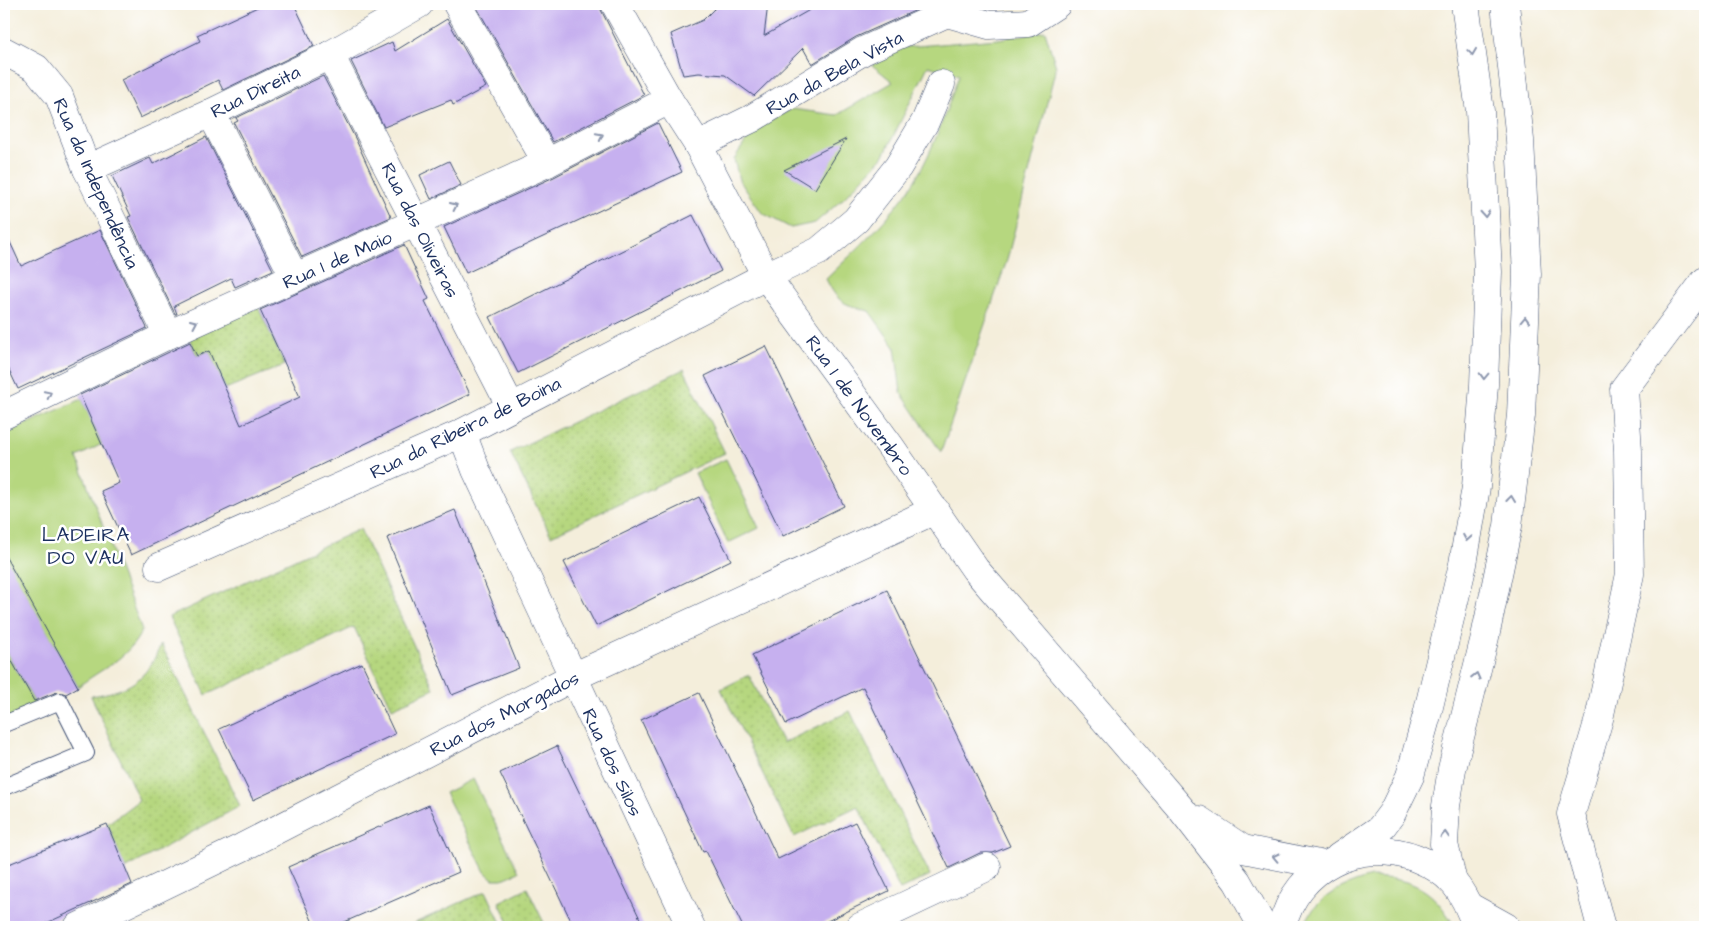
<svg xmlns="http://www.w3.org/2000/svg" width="1709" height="931" viewBox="0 0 1709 931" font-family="'Architects Daughter',sans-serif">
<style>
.grass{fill:#b6d77f;stroke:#68836e}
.park{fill:url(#park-dots);stroke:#68836e}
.building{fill:#c6b0ef}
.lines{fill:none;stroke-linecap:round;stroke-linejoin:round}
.lane-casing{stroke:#3c4c71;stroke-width:18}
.street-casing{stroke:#3c4c71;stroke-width:29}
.primary-casing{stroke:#3c4c71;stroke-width:29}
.lane{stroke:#fff;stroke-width:16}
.street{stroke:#fff;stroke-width:28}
.primary{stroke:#fff;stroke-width:28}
.oneway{stroke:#8d97ae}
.labels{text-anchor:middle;stroke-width:5;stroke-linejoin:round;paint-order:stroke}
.street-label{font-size:19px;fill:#1b2f5e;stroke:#fff}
.neighbourhood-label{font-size:20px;letter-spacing:1px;fill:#1b2f5e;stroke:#fff}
</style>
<defs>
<pattern id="park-dots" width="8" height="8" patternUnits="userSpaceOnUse" patternTransform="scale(1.25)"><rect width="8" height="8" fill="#b6d77f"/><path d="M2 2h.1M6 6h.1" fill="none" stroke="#9cb970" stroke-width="1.8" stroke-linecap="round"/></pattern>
</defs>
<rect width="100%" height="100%" fill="#fff"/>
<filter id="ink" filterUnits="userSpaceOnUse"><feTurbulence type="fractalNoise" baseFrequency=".02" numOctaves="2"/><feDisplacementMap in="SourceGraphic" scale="10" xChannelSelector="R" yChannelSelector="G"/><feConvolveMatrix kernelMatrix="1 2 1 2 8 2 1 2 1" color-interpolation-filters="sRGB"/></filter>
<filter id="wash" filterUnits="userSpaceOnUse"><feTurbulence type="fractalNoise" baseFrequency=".0096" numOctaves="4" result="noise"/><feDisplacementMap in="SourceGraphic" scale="20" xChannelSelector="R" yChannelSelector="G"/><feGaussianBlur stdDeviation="1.12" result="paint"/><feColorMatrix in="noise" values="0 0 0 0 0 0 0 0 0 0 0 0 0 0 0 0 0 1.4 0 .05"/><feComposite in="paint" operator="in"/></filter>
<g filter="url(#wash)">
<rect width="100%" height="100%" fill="#f4eedb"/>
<g class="grass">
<path d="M1045 31 1056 67 1007 260 941 452 901 393 895 347 869 311C843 304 838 303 826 279 857 249 891 218 914 182 934 149 946 111 959 75L928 66 883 157 844 198 815 223 791 228 762 213 739 180 734 159 754 129 792 109 837 115 893 82 872 65 894 48 998 39Z"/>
<path d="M82 399 102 444 77 457 142 630C128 660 101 668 78 687L15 575 4 581V434Z"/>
<path d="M726 459 759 528 728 543 695 473Z"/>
<path d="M4 647 39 710 4 729Z"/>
<path d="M473 779 519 872 503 879H493L485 872 445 793Z"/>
<path d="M1371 877C1415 879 1433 889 1455 927H1304C1314 897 1343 885 1371 877Z"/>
</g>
<g class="park">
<path d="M258 307 285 365 225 389 209 351 197 356 189 338Z"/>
<path d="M684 369 725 453 551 536 510 452Z"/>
<path d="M360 529 434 689 392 708 354 627 206 695 169 617Z"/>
<path d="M161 644 240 806 125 869 107 824 139 800 91 696C130 690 146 681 161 644Z"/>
<path d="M749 675 783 743 850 711 930 875 900 890 858 806 794 837 721 689Z"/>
<path d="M527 888 546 927H511L499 902Z"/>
<path d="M486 891 503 927H406Z"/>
</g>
<g id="blocks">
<g class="building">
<path d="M264 4H294L314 46 223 90 218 80 140 118 121 80 200 41 197 35Z"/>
<path d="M475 4H598L644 95 553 142Z"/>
<path d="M719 4H768L764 36 820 4H930L856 37 812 64 803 48 754 96 725 75 699 73 683 75 671 34 703 20Z"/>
<path d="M447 19 486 87 453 105 451 100 384 127 351 61 392 42 395 51Z"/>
<path d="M323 76 356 140 391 217 302 257 234 123 238 121 236 118Z"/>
<path d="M658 123 682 172 466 273 444 227 554 177Z"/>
<path d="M206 137 273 270 235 287 231 278 174 306 177 314H175L128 217 131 216 112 176 150 158 153 164Z"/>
<path d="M846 139 815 189 784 170Z"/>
<path d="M449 161 461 185 431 199 420 175Z"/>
<path d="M693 215 721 271 518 373 490 317Z"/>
<path d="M4 229 21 266 100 230 147 328 18 389 4 359Z"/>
<path d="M404 245 429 299 425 301 470 394 131 555 101 491 119 483 80 395 190 342 197 356 209 351 241 425 300 397 260 310Z"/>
<path d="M766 346 844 506 783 536 705 376Z"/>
<path d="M699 497 731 560 596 626 564 562Z"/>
<path d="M455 510 519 668 452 695 387 538Z"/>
<path d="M4 554 78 687 66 694 57 692 34 701 4 647Z"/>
<path d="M887 590 1010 846 993 853H980L949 868 863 687 786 724 752 655Z"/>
<path d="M362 663 395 734 253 800 219 729Z"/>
<path d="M699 693 778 859 855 822 889 891 815 927H743L706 851 703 852 641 720Z"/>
<path d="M557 746 644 927H574L500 773Z"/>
<path d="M429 805 459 872 333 927H315L288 867Z"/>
<path d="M107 824 132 884 38 927H4V866Z"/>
</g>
</g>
</g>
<g filter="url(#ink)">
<use href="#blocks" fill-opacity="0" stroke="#3c4c71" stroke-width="1"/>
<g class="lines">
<defs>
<path id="lane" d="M4 724 60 701 86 753 4 787"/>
<g id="street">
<path d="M457 4 547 163"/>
<path d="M615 4 669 100 698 145 766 276 890 446 975 569 1182 810 1237 881 1263 927"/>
<path d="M4 51 36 68 59 96 87 169 168 335"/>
<path d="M330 55 511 407"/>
<path d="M211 113 295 278"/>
<path d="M698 145 751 119 863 51 947 13 989 25 1028 23 1057 4"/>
<path d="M87 169 211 113 330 55 419 4"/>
<path d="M4 415 168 335 547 163 669 100"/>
<path d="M462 433 476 470 691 927"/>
<path d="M159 567 462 433 766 276 819 251 856 220 898 167 925 122 941 84"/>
<path d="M1199 820 1243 849 1324 865"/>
<path d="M1470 907 1506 927"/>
<path d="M78 927 243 847 573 677 935 510"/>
<path d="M860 927 987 867"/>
<path d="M1601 927 1571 814 1599 719 1630 574 1628 451 1624 389 1705 281"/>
</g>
<g id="primary">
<path d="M1339 857 1380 829 1392 813 1410 776 1427 715 1463 564 1476 487 1484 385 1488 272 1480 111 1465 4"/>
<path d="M1453 882 1444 844 1446 806 1452 769 1485 637 1508 526 1521 415 1527 274 1520 140 1505 4"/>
<path d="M1282 927C1296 867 1359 836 1416 858 1429 863 1444 872 1454 883 1465 896 1471 911 1476 927"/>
</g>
</defs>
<use href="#lane" class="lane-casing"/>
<use href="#street" class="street-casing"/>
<use href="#primary" class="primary-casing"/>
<use href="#lane" class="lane"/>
<use href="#street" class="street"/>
<use href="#primary" class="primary"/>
</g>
<defs><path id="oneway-chevron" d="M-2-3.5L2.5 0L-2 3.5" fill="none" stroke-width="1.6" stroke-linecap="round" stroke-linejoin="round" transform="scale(1.25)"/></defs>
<g class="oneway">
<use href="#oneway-chevron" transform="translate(1472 52) rotate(82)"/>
<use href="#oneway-chevron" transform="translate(600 136) rotate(-27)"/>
<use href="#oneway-chevron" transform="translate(454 206) rotate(-25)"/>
<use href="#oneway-chevron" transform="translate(1485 214) rotate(87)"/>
<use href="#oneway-chevron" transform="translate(1525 320) rotate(-88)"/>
<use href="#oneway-chevron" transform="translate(194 323) rotate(-24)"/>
<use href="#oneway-chevron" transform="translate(1484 376) rotate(92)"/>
<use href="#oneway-chevron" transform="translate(48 394) rotate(-26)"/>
<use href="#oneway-chevron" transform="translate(1511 499) rotate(-83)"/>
<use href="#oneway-chevron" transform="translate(1467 538) rotate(100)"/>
<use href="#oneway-chevron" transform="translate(1476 676) rotate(-76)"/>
<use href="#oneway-chevron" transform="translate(1445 835) rotate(-87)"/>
<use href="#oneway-chevron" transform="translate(1276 857) rotate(-168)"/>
</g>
</g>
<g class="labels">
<g class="street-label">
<text transform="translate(834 72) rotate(-29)" y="7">Rua da Bela Vista</text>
<text transform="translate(255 91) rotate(-26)" y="7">Rua Direita</text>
<text transform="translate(97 183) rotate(66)" y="7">Rua da Independência</text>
<text transform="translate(421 230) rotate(63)" y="7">Rua das Oliveiras</text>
<text transform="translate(337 259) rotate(-24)" y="7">Rua 1 de Maio</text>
<text transform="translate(860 405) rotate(54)" y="7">Rua 1 de Novembro</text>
<text transform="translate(465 427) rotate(-26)" y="7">Rua da Ribeira de Boina</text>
<text transform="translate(504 713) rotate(-27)" y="7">Rua dos Morgados</text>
<text transform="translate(613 762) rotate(65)" y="7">Rua dos Silos</text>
</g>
<g class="neighbourhood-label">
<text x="86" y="541">LADEIRA<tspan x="86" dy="23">DO VAU</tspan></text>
</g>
</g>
<rect width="1709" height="931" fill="none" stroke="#fff" stroke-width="20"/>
</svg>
